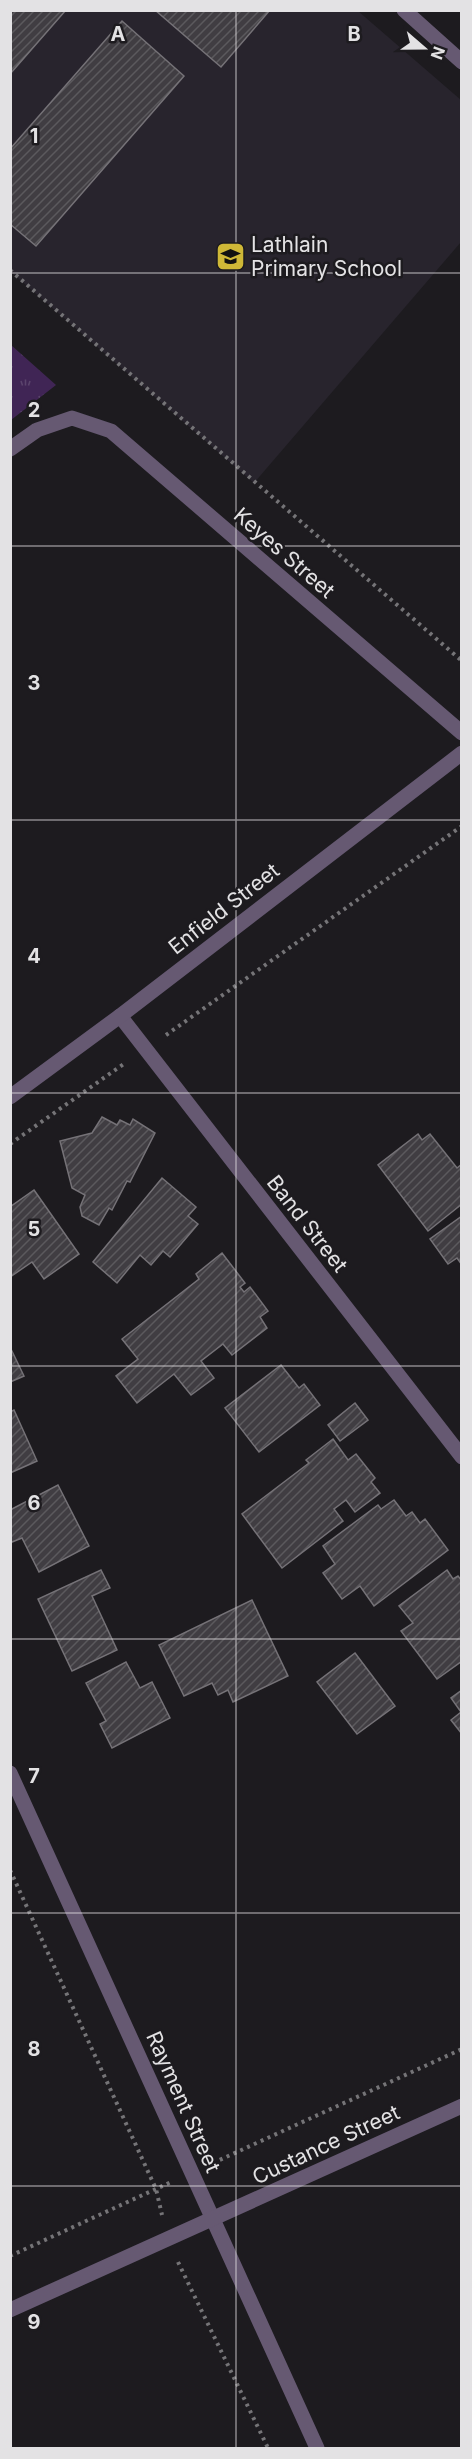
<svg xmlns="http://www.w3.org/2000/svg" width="472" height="2459" viewBox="0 0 472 2459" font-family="Inter,sans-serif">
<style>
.built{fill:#28242d}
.park{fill:url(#park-tufts)}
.building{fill:url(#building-hatch);stroke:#757277;stroke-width:1.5}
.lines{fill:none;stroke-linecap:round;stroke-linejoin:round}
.path{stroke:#757477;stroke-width:4;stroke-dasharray:3 4.5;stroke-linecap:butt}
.minor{stroke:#665972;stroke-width:15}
.grid{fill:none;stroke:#e3e2e4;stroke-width:1.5;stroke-opacity:0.55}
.labels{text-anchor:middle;stroke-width:5;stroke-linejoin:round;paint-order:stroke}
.poi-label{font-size:21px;fill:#e3e2e4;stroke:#1d1b1f;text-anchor:start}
.street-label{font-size:21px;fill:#e3e2e4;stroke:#1d1b1f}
.grid-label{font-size:20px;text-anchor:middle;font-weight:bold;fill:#e3e2e4;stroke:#1d1b1f;stroke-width:5;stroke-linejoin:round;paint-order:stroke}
</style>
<defs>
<pattern id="park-tufts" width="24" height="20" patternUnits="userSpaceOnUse" patternTransform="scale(1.5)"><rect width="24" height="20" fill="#402555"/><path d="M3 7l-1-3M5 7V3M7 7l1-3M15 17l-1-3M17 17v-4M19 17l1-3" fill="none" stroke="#5b446d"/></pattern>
<pattern id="building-hatch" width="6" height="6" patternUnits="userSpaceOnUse" patternTransform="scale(1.5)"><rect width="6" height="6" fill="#403d42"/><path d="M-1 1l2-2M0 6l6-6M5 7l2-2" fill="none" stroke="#5b595d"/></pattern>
</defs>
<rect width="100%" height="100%" fill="#1d1b1f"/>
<path class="built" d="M11 11H358L461 100V242L254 483 11 272Z"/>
<path class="park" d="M11 345 56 385 11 420Z"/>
<g class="building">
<path d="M10 10H66L10 74Z"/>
<path d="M155 10H270L221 67Z"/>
<path d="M122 21 184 76 36 246 10 224V149Z"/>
<path d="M102 1117 117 1125 120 1120 130 1125 133 1119 155 1133 130 1182 127 1181 112 1210 109 1208 99 1225 82 1216 80 1207 85 1195 72 1188 60 1141 92 1133Z"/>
<path d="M418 1134 422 1140 430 1134 457 1168 462 1164V1204L428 1231 378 1165Z"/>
<path d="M162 1178 196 1207 188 1216 198 1224 170 1257 163 1251 151 1265 140 1255 117 1283 93 1262Z"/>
<path d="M34 1190 79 1254 44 1279 32 1262 10 1277V1207Z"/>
<path d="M462 1216V1265L457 1258 448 1264 430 1239Z"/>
<path d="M222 1253 245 1283 240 1287 244 1292 250 1287 268 1311 260 1317 267 1328 232 1355 223 1344 201 1361 214 1378 191 1395 174 1374 137 1403 116 1376 138 1359 122 1339 199 1279 196 1274Z"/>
<path d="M10 1347 24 1376 10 1382Z"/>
<path d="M281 1365 299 1388 304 1384 320 1405 259 1452 225 1408Z"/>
<path d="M355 1403 368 1420 340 1441 328 1425Z"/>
<path d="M14 1410 37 1461 10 1473V1412Z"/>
<path d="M333 1439 348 1460 356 1454 375 1478 371 1482 380 1493 355 1512 346 1500 334 1509 343 1521 282 1568 242 1514 309 1463 306 1460Z"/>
<path d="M58 1485 89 1546 39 1572 22 1538 12 1542 10 1539V1510Z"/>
<path d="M394 1500 406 1516 412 1512 420 1523 425 1519 448 1550 374 1606 360 1586 342 1599 323 1573 335 1564 323 1546 378 1505 381 1509Z"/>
<path d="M101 1570 110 1588 92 1596 117 1650 72 1671 38 1599Z"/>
<path d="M447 1570 453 1579 458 1576 462 1581V1661L437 1679 401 1631 413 1623 399 1606Z"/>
<path d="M252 1600 288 1676 233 1702 228 1690 218 1695 212 1683 184 1696 159 1645Z"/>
<path d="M355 1653 395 1706 357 1734 317 1682Z"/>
<path d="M126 1662 140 1688 152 1682 170 1718 112 1748 100 1724 106 1721 86 1683Z"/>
<path d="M462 1690V1734L451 1720 461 1712 451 1698Z"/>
</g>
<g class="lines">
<g class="path">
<path d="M10 270 462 661"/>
<path d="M166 1035 462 826"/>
<path d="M10 1144 125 1063"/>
<path d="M10 1870 156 2189 162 2215"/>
<path d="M213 2163 462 2049"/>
<path d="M10 2256 171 2182"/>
<path d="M178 2262 268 2448"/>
</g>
<g class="minor">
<path d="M404 10 462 62"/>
<path d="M10 449 37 430 72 418 111 431 462 733"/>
<path d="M120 1016 462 1457"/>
<path d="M10 1097 120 1016 462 753"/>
<path d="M10 1773 317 2448"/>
<path d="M10 2310 462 2106"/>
</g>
</g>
<path class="grid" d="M236 10V2448M10 273H462M10 546H462M10 820H462M10 1093H462M10 1366H462M10 1639H462M10 1913H462M10 2186H462"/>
<defs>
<symbol id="school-square" viewBox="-11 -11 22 22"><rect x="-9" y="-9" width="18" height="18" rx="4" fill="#cfb837" stroke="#1d1b1f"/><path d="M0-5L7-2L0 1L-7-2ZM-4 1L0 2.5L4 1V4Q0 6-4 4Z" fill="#111"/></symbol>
</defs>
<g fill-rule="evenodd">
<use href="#school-square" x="214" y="240" width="33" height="33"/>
</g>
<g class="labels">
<g class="poi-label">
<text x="251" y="252">Lathlain<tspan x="251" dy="24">Primary School</tspan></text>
</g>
<g class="street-label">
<text transform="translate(284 553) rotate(41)" y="7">Keyes Street</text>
<text transform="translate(224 909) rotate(-38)" y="7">Enfield Street</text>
<text transform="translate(307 1224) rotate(52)" y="7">Band Street</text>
<text transform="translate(183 2102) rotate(66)" y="7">Rayment Street</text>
<text transform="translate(326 2145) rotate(-25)" y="7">Custance Street</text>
</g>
</g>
<g class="grid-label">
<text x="118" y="41">A</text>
<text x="354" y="41">B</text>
<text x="34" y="143">1</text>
<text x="34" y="417">2</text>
<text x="34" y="690">3</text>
<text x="34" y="963">4</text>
<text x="34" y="1236">5</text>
<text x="34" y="1510">6</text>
<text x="34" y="1783">7</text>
<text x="34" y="2056">8</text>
<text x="34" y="2329">9</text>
</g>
<rect width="472" height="2459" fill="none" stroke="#e3e2e4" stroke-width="24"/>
<g transform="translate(424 48) rotate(110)" stroke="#1d1b1f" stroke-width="4.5" paint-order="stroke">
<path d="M0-4.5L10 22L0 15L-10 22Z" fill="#e3e2e4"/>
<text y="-9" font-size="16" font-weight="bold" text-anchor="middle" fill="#e3e2e4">N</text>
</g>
</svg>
